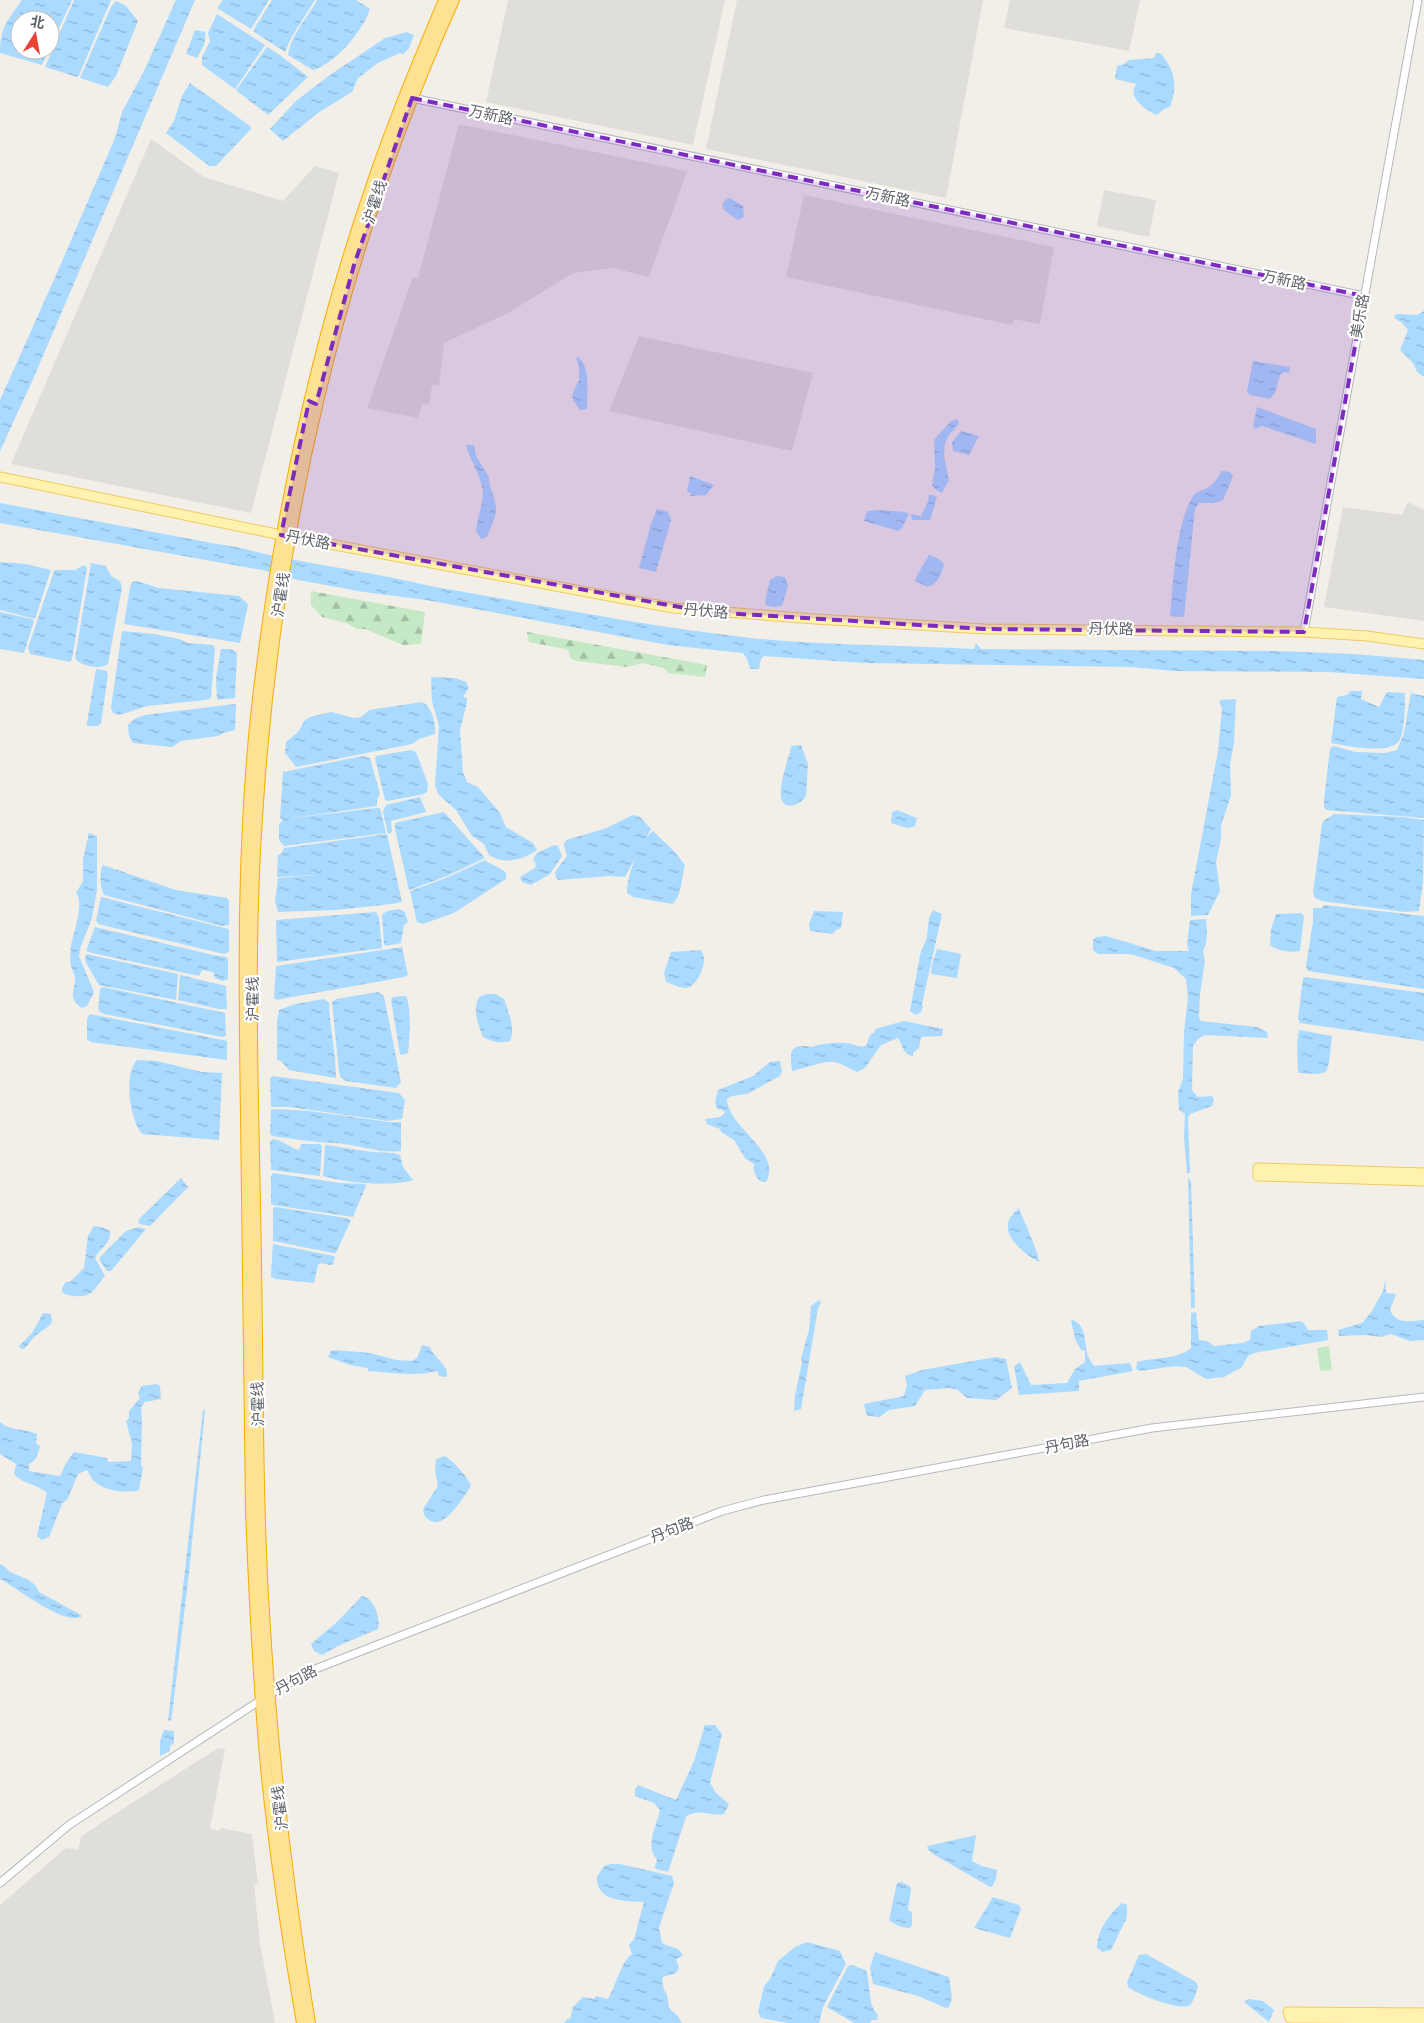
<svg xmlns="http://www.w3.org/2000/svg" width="1424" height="2023" viewBox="0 0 1424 2023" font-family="'Asap Condensed','Noto Sans SC',sans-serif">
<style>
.industrial{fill:#e0deda}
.forest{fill:url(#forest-firs)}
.green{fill:#c5e8c5}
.water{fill:url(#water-ripples);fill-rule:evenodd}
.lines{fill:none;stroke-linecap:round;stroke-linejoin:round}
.minor-casing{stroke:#b5b8bc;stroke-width:9}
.major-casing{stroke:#f2c960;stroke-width:11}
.highway-casing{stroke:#f9ab00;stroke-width:12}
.minor{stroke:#fff;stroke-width:7}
.major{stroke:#fff2af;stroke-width:9}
.highway{stroke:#fde293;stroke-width:10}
.marked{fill:#7b2cbf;fill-opacity:0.2;stroke:#7b2cbf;stroke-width:4;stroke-dasharray:10 6;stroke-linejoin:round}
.labels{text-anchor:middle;stroke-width:4.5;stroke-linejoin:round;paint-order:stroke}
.street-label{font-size:15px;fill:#5f6368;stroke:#fff}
</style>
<defs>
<pattern id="forest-firs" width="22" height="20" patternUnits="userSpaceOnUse" patternTransform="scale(1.25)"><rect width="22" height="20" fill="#c5e8c5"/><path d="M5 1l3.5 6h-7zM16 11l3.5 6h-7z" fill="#a3c0a4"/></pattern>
<pattern id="water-ripples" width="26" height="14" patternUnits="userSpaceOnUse" patternTransform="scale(1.25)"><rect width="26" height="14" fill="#aadaff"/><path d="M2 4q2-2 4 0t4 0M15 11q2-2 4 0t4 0" fill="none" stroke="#8eb4d2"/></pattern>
</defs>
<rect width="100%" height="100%" fill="#f1efe8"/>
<g class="industrial">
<path d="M508 0H725L693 145 486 102Z"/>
<path d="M737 0H983L946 198 706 149Z"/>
<path d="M1010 0H1140L1129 51 1004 28Z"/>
<path d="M459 124 687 171 649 277 613 268 573 273 508 313 444 343 439 386 432 385 429 405 422 404 418 418 367 408 413 277 418 278Z"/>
<path d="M151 139 204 177 283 201 315 166 339 173 251 513 11 464Z"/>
<path d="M1104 190 1156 200 1149 237 1097 226Z"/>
<path d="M804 195 1054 247 1040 324 1014 319 1012 325 786 277Z"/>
<path d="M639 336 813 373 792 451 609 411Z"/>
<path d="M1408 502 1424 510V621L1324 607 1343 507 1402 515Z"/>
<path d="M218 1748 225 1749 210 1829 219 1831 221 1828 252 1834 258 1884H254L260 1944 275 2023H0V1905L66 1848 78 1850 81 1837 104 1821Z"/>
</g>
<g class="forest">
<path d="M311 591 425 612 421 644 403 645 365 629H357L346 623 322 617 311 605Z"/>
<path d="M527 632 707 665 705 677 668 673 664 668 642 663 627 667 576 661 570 658 569 651 565 649 529 642Z"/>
</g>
<path class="green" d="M1329 1346 1332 1370 1320 1371 1317 1348Z"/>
<g class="water">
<path d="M22 0H72L42 65 0 53C0 27 8 20 22 0ZM20 20H50V50H20Z"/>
<path d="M74 0H111L79 75 77 77 45 67Z"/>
<path d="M176 0H195L34 377 0 451V400L57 273 115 138 122 112 144 71Z"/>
<path d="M223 0H269L251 29 217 8Z"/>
<path d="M272 0H315L291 38 285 52 253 31Z"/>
<path d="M317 0H356L370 9C363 31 336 63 313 70L288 55C291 35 308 17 317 0Z"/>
<path d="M116 1 125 5 138 21 116 76 108 87 80 78 111 7Z"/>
<path d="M217 14 265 45 235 89 202 65V57L210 41 208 33Z"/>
<path d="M195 30 205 32C207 42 202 49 197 58L186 54Z"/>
<path d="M407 32 414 35 409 48 403 54 400 53 378 63 358 78 352 92 318 113 283 141 270 129 296 101 327 77 385 38Z"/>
<path d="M267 47 280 55 308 77 268 115 236 90Z"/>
<path d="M1156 53H1160C1175 69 1178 87 1170 107L1164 109 1157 115C1146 111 1125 95 1137 84L1115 79 1117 66 1124 64 1129 60 1154 58Z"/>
<path d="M190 83 250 126 251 129 216 166H209L166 133 174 121 182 96Z"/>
<path d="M730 198 743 206 744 217 738 220 724 210 722 205 725 200Z"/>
<path d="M1424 311V377L1417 372 1413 363 1400 350 1408 330 1401 322 1394 318 1396 314 1417 315Z"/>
<path d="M578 357C591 366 587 395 587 409L580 410 573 400 572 395 579 380V366L576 358Z"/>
<path d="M1253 361 1290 367 1289 373 1284 372 1280 375 1275 393 1270 399 1250 395 1247 392Z"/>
<path d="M1257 407 1316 429V444L1262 426 1255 429 1253 426Z"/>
<path d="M956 419 958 420 959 424 949 435 945 443 944 456 949 480 942 493 936 490 932 485 935 468 934 440 950 422Z"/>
<path d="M961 431 979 436 969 455 953 451 952 442Z"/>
<path d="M466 445H474L476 456 489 477C488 487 496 498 496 509 496 518 490 529 487 537L481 539 476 531C477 519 482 507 483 495 483 477 470 462 466 445Z"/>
<path d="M1222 471 1230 472 1233 476 1223 500 1214 503H1199L1195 509 1184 617 1170 616C1173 584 1176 520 1194 495 1198 490 1202 491 1207 488 1214 485 1218 477 1222 471Z"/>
<path d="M690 476 714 485 706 495 690 496 691 493 687 492Z"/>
<path d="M929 495H933L937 497 930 520H912L911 514 921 516 928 501Z"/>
<path d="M0 503 217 544C236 546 252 551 270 555 323 566 377 573 430 586 536 604 643 626 751 638 825 646 900 645 974 649L976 643 981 649 1277 651 1354 654 1424 660V679L1328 672 1175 671 1131 667 864 663 764 656 761 659 759 669H750L747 659 743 653 668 645 426 600 364 592 298 580 262 570 0 523Z"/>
<path d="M657 509 668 512 671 520 656 572 639 568 651 524Z"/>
<path d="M880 510 905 512 909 514 902 528 898 531 864 521 867 511Z"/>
<path d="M929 555 939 559 944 564C942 574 937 585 927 587L915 581 916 577Z"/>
<path d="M0 562 26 564 51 570 35 619 0 610Z"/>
<path d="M91 563 106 566 111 576 120 581 122 587 108 664C100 670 80 666 75 658Z"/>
<path d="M84 565 87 568 72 659 70 662 30 654 28 648 54 571 56 570H75Z"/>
<path d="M777 576 785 577 788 586 782 606 773 607 766 605 765 601 770 580Z"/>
<path d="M137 581 159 588 239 596 248 604 240 643 124 624 130 587 132 582Z"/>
<path d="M0 612 32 619 34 621 24 653 0 649Z"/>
<path d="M122 631 155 634 179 639 188 643 213 645 215 648 211 698 206 700 147 706 119 715 113 713 111 708Z"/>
<path d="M221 649H232L237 654 235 698 217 700 216 678Z"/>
<path d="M96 669 106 671 108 674 101 723 98 726H87V723Z"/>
<path d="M431 677 455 678 466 682C472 693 464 690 464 697L467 698V702L460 730 463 772 467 782 478 787 500 813 506 827 533 843 537 850C523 860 504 865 489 855L484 844 472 836 456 810 438 794 435 785 439 726 432 701Z"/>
<path d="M1350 691H1362L1361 699 1379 707 1387 692 1405 693C1405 704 1405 732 1399 741 1389 755 1346 746 1331 743L1337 697 1347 695Z"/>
<path d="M1411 693 1424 696V818L1326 810 1324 807V800L1330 749 1333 746 1356 752 1385 753 1397 750 1404 733Z"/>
<path d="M1236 699 1234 742 1230 765 1231 795 1221 826V839L1216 862 1220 891 1208 915 1191 916V894L1218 751 1222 708 1219 702 1221 700Z"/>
<path d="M422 702C432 706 436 724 435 734L419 739 412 744 296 767 285 753 286 742 298 732 305 720 310 717 331 712 354 718 361 717 369 710Z"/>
<path d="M234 704 236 705 235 730 223 733 218 736 181 741 172 747 133 743 129 736 128 725 134 719 145 715Z"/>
<path d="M801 745 808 764 806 796C803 800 799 804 794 805 766 812 791 755 791 746Z"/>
<path d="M411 750 416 752 428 784 427 791 424 794 388 801 385 800 375 758 376 756Z"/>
<path d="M363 756 370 758 380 794 377 800V806L285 819 376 808H380L386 833 284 846 279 840V824L283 820 280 818 283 772Z"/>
<path d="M420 797 426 812 391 821 392 832 388 834 383 812 386 805Z"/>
<path d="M897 810 917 818 915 826 907 828 891 823 892 812Z"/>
<path d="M444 812 485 858 447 876 409 890 395 829V823Z"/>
<path d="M1334 814 1403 817 1424 820 1423 882 1419 911 1405 912 1322 901 1315 898 1313 893 1322 824 1323 821Z"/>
<path d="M633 815 640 817 651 829 625 877 609 876 559 880 556 878 555 872 567 856 564 845 566 840 604 829Z"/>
<path d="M653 831 674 851 685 865C681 878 683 895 672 904L633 897 627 893C627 876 639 841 653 831Z"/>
<path d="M89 833 97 836V890L92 918 81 946 79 956 94 992 87 1006 82 1008C66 997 76 990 75 977 74 973 72 969 71 966 70 960 70 952 71 946 73 934 85 903 76 893L83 881V859Z"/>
<path d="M387 834 402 902 392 904 336 910 278 912 275 902 278 878 318 875 277 877 278 855 282 853 284 848Z"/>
<path d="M554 845 558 846 562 856 550 874 531 885 522 882 520 877 535 868 536 864 533 859 537 853Z"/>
<path d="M485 860C491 865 502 868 506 873V879L454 913 423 924 417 922 410 891 446 878Z"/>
<path d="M103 865 176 890 227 898 229 901V925L222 926 104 895C100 888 99 872 103 865Z"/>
<path d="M101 897 229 929V952L224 954 98 924 96 920Z"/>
<path d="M1325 905 1424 916V989L1308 971 1306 966 1313 922V908H1321Z"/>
<path d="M399 909 405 912 408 922 404 925 401 943 386 946 384 944 382 915 387 911Z"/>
<path d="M933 910 942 914 922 1004 923 1007 921 1012 916 1015 910 1011 920 955 927 937 929 918Z"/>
<path d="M814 911 843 912 841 928 836 930 832 934 810 931 809 924Z"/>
<path d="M376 912 379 918 382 948 277 962 276 920Z"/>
<path d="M1301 913 1304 916 1300 951C1292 953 1277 951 1270 945L1271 929 1276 914Z"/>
<path d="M1206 919 1207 932 1206 944 1203 951 1205 961 1200 994 1199 1017 1201 1021 1257 1027 1267 1032 1268 1038 1205 1035 1198 1039 1193 1046 1192 1090 1198 1097 1212 1096 1214 1100 1212 1106 1190 1114 1188 1117 1190 1173H1187L1184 1137 1185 1114 1179 1110 1178 1092 1183 1079 1184 1032 1188 998 1186 979 1174 968 1137 956 1128 954H1098L1093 950V940L1096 937 1106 936 1156 951H1189L1187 944 1190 920Z"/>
<path d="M95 927 213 955 226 957 228 959V979L223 981 215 978 213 972 202 970 199 976 92 953 86 951Z"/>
<path d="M402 947 408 975 404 977 276 1000 274 997 276 966Z"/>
<path d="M937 949 961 954 957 978 931 974 932 964Z"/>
<path d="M701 950C702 953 704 955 704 958 705 968 696 987 686 988 679 988 673 984 666 982L664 973 671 952Z"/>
<path d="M86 954 178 974 176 1000 99 985 85 961Z"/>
<path d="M180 975 226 986 227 1009H219L178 1000Z"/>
<path d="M1305 977 1424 993V1041L1300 1023 1298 1019 1303 978Z"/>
<path d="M103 987 225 1013 226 1036 222 1037 104 1014 99 1011 98 1009 100 989Z"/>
<path d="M378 992 384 996 401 1082 396 1088 346 1081 341 1078 339 1072 332 1002 336 999Z"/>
<path d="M487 994H496L504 999C508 1011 516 1029 510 1041 500 1044 493 1042 483 1037 478 1024 472 1010 479 997Z"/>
<path d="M404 996 407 997C411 1015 410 1034 408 1053L402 1055 400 1054 391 1000 393 997Z"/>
<path d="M324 999 329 1003C330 1029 336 1053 336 1078L289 1070 281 1061 277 1060V1021L279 1010 295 1004Z"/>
<path d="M90 1014 223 1040 227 1041V1060L90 1042 87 1039V1019Z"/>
<path d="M904 1021 943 1029 942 1036 921 1037 919 1048 913 1053V1056C903 1055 903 1045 898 1038L881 1045 865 1068 857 1072C849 1069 844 1064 835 1062 824 1060 804 1069 792 1071 790 1051 789 1043 812 1047 816 1044 839 1042 845 1043 853 1043 857 1048 866 1046L870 1035 875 1032V1029Z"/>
<path d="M1299 1030 1332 1036 1329 1063 1326 1072 1318 1074 1298 1073 1297 1044Z"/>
<path d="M137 1060 157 1061 202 1072 222 1073 219 1140 142 1134C130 1120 123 1074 137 1060Z"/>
<path d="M780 1061 782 1071 780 1076 747 1094 732 1096 727 1099C728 1128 783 1152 766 1182 757 1183 755 1174 753 1167L755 1165 745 1158 734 1140 721 1132 720 1129 707 1124 705 1119 720 1117 725 1113 723 1110 717 1109 715 1102 718 1090 753 1076 770 1062Z"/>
<path d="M273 1076 399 1093 405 1100 402 1119 388 1121 290 1107H271L270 1078Z"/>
<path d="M276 1109 310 1111 389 1122H401V1151C382 1154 354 1144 334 1143 313 1142 293 1139 272 1136L270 1133 271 1110Z"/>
<path d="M272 1139C283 1140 288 1147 299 1150L301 1144H320L322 1146 320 1176 271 1170 270 1143Z"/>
<path d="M326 1145 372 1152 394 1153 400 1155 403 1167 413 1180C390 1187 346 1183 323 1176L325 1146Z"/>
<path d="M273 1173 340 1183 365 1184 366 1186 353 1217 273 1205 271 1203V1176Z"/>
<path d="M181 1178 188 1187 150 1226 139 1224 138 1220Z"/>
<path d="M1188 1178 1191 1181 1195 1308 1191 1307Z"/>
<path d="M276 1207 346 1218 351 1220 336 1253H333L273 1241V1208Z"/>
<path d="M1019 1208C1023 1219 1040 1256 1039 1262 1027 1256 1005 1239 1008 1224 1009 1217 1014 1213 1019 1208Z"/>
<path d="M94 1226 102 1227 110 1231C112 1243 100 1248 95 1258L105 1276C93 1290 93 1298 73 1296 68 1295 66 1295 62 1292V1288L66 1282H70L84 1268 88 1236Z"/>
<path d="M139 1227 146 1229 111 1271H107L100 1261V1257L126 1231Z"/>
<path d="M273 1244 334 1256 335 1257 333 1264 330 1265 321 1263 318 1265 314 1283 276 1279 271 1277V1274Z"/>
<path d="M1385 1280 1386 1293 1396 1294 1390 1310C1396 1325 1410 1321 1424 1320V1340L1410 1341 1391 1334 1381 1337 1365 1335 1339 1336 1338 1330 1362 1323 1372 1311 1383 1291Z"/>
<path d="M819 1300 821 1303 818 1308 801 1409 794 1411 795 1395 802 1362 801 1358 809 1330 811 1306Z"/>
<path d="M1196 1312 1199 1340 1207 1341 1214 1346 1243 1343 1250 1340 1251 1331 1259 1326 1300 1321 1304 1323 1308 1330H1327L1328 1340 1254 1353 1248 1356 1242 1367 1224 1377 1206 1379 1186 1367 1175 1366 1140 1371 1136 1369 1137 1362C1154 1357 1178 1360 1191 1348V1313Z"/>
<path d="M43 1313 51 1314 52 1322C48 1328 45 1328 39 1333 33 1337 29 1344 24 1349L20 1348 19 1346 32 1333Z"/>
<path d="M1073 1320C1087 1326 1084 1343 1088 1356 1089 1360 1092 1363 1094 1366L1130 1363 1133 1371 1079 1381V1391L1019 1395 1014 1366 1020 1362 1031 1385 1067 1383 1075 1369 1085 1362V1351L1081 1350 1075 1339 1071 1321Z"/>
<path d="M422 1345 430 1347C434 1359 449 1364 447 1377L439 1376 438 1372 435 1371C421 1377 385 1372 369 1371L367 1368 350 1365 328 1357 331 1351 335 1350 370 1353 396 1360 412 1361 417 1358Z"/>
<path d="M996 1357 1006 1359 1012 1388 996 1400 967 1398 958 1390 950 1388 925 1390 915 1406 889 1410 880 1417 867 1416 864 1404 904 1396 907 1385 905 1376 922 1370Z"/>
<path d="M157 1384 160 1386 161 1399 145 1402 141 1407 142 1419 141 1465 143 1468 139 1490C126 1494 103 1491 93 1480 91 1478 89 1473 87 1470L78 1474 68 1498 62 1504 49 1537 42 1540 37 1536 47 1493C38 1484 22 1484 14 1474L16 1464 0 1454V1422C10 1431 26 1429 37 1434L36 1443 40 1446C38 1455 36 1461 29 1464V1471L60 1476 66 1463 74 1452 107 1458 108 1462 131 1461 132 1444 126 1421 129 1418V1411L140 1398 138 1393 142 1386Z"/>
<path d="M203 1410H205L189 1573 172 1715 171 1720 168 1721Z"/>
<path d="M445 1456C453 1461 468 1477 471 1486 463 1497 443 1533 428 1519 424 1516 424 1514 423 1509L438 1486 435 1471 436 1459Z"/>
<path d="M0 1564 5 1567 10 1572 29 1580 35 1585 39 1592 81 1615V1617C63 1625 17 1588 0 1579Z"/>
<path d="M362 1596C374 1598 381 1618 378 1629L338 1646 322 1655 314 1651 311 1644 337 1622Z"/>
<path d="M705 1725H715L722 1734 710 1783 716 1793 729 1804 724 1814C709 1817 698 1807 686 1817L668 1872 656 1869 655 1867 657 1859C644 1847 657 1825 660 1810L654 1803 635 1796V1789L638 1785 643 1787 676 1800 694 1761Z"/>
<path d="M164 1730 174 1731V1743L170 1746V1751L160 1756V1741Z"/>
<path d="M976 1835 972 1861 982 1866 997 1870 996 1879 992 1887H990L933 1854 927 1848 928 1846Z"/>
<path d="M611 1864H620L672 1876 674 1883 659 1928 662 1943C670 1948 680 1946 683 1956L676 1959 679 1968 676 1973 663 1977 662 1980 664 1990 667 1995 669 2008 678 2016 682 2023H564L567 2019H570L573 2007 583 1997 594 1999 596 1996 608 1999C616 1986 621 1961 632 1954L629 1945 634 1939 644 1902C625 1901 596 1902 597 1877L604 1866Z"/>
<path d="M901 1882 910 1886 911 1889 908 1910 912 1912V1925L910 1928C902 1928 895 1925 889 1920L897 1883Z"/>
<path d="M993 1897 1019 1905 1021 1909 1010 1938 974 1928Z"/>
<path d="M1122 1903 1127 1905V1917L1111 1950 1103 1952 1097 1948C1096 1932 1110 1913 1122 1903Z"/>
<path d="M807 1942 840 1951 846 1964 823 2007 819 2023H788L761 2018 758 2012 764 1986 770 1979 778 1961 795 1947Z"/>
<path d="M875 1952 949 1977 952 1998 949 2007 946 2008 918 1996 873 1984 870 1968Z"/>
<path d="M1146 1954 1196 1982 1198 1987C1196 1992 1194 2001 1190 2005 1182 2012 1136 1994 1128 1987L1127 1982 1139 1955Z"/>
<path d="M851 1965 866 1970C871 1984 867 2004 878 2015L877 2020H872L870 2023H854L827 2007 848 1966Z"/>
<path d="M1249 1999 1263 2001 1274 2010 1269 2022 1244 2002Z"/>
</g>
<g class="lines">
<defs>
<g id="minor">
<path d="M412 98 1364 296"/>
<path d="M1304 632 1418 0"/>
<path d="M0 1883 69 1825 270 1694 310 1671 722 1511 764 1500 1152 1428 1424 1397"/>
</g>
<g id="major">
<path d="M0 477 281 535 673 608 815 619 985 629 1304 632 1367 636 1424 644"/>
<path d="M1424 1173 1258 1168V1176L1424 1181"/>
<path d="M1424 2013 1288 2012 1290 2018 1424 2019"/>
</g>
<g id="highway">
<path d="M302 2023C286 1931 272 1838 264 1745 258 1667 254 1589 251 1511 249 1379 248 1248 246 1116 244 980 242 843 257 707 277 530 313 355 371 187 392 124 418 62 444 0"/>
<path d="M310 2023C287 1887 272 1751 264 1613 257 1496 258 1379 256 1262 254 1115 247 966 257 818 274 536 338 258 454 0"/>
</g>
</defs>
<use href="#minor" class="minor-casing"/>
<use href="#major" class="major-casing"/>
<use href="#highway" class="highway-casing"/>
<use href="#minor" class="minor"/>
<use href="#major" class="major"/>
<use href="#highway" class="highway"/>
</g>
<path class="marked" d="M412 98 1364 296 1304 632 985 629 707 612 281 535 309 401 316 404 354 265Z"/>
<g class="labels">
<g class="street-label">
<text transform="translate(491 115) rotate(12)" y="5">万新路</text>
<text transform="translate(888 197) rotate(12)" y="5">万新路</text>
<text transform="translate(375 202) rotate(-72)" y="5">沪霍线</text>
<text transform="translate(1284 280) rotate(12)" y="5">万新路</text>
<text transform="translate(1360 316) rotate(-80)" y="5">美乐路</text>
<text transform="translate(308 540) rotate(11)" y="5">丹伏路</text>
<text transform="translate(281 595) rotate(-81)" y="5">沪霍线</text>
<text transform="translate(706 611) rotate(5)" y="5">丹伏路</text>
<text transform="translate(1111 629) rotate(1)" y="5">丹伏路</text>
<text transform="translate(253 999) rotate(-90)" y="5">沪霍线</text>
<text transform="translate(258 1404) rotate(-91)" y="5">沪霍线</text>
<text transform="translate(1067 1444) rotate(-11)" y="5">丹句路</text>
<text transform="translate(672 1530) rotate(-21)" y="5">丹句路</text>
<text transform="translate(296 1680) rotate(-28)" y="5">丹句路</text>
<text transform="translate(280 1808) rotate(-96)" y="5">沪霍线</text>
</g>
</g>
<g transform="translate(35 35) rotate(11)"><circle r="24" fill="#ffffff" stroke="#bfc1c3"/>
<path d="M0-4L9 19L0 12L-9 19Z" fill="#ea4335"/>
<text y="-8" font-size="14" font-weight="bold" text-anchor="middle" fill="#5f6368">北</text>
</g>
</svg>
